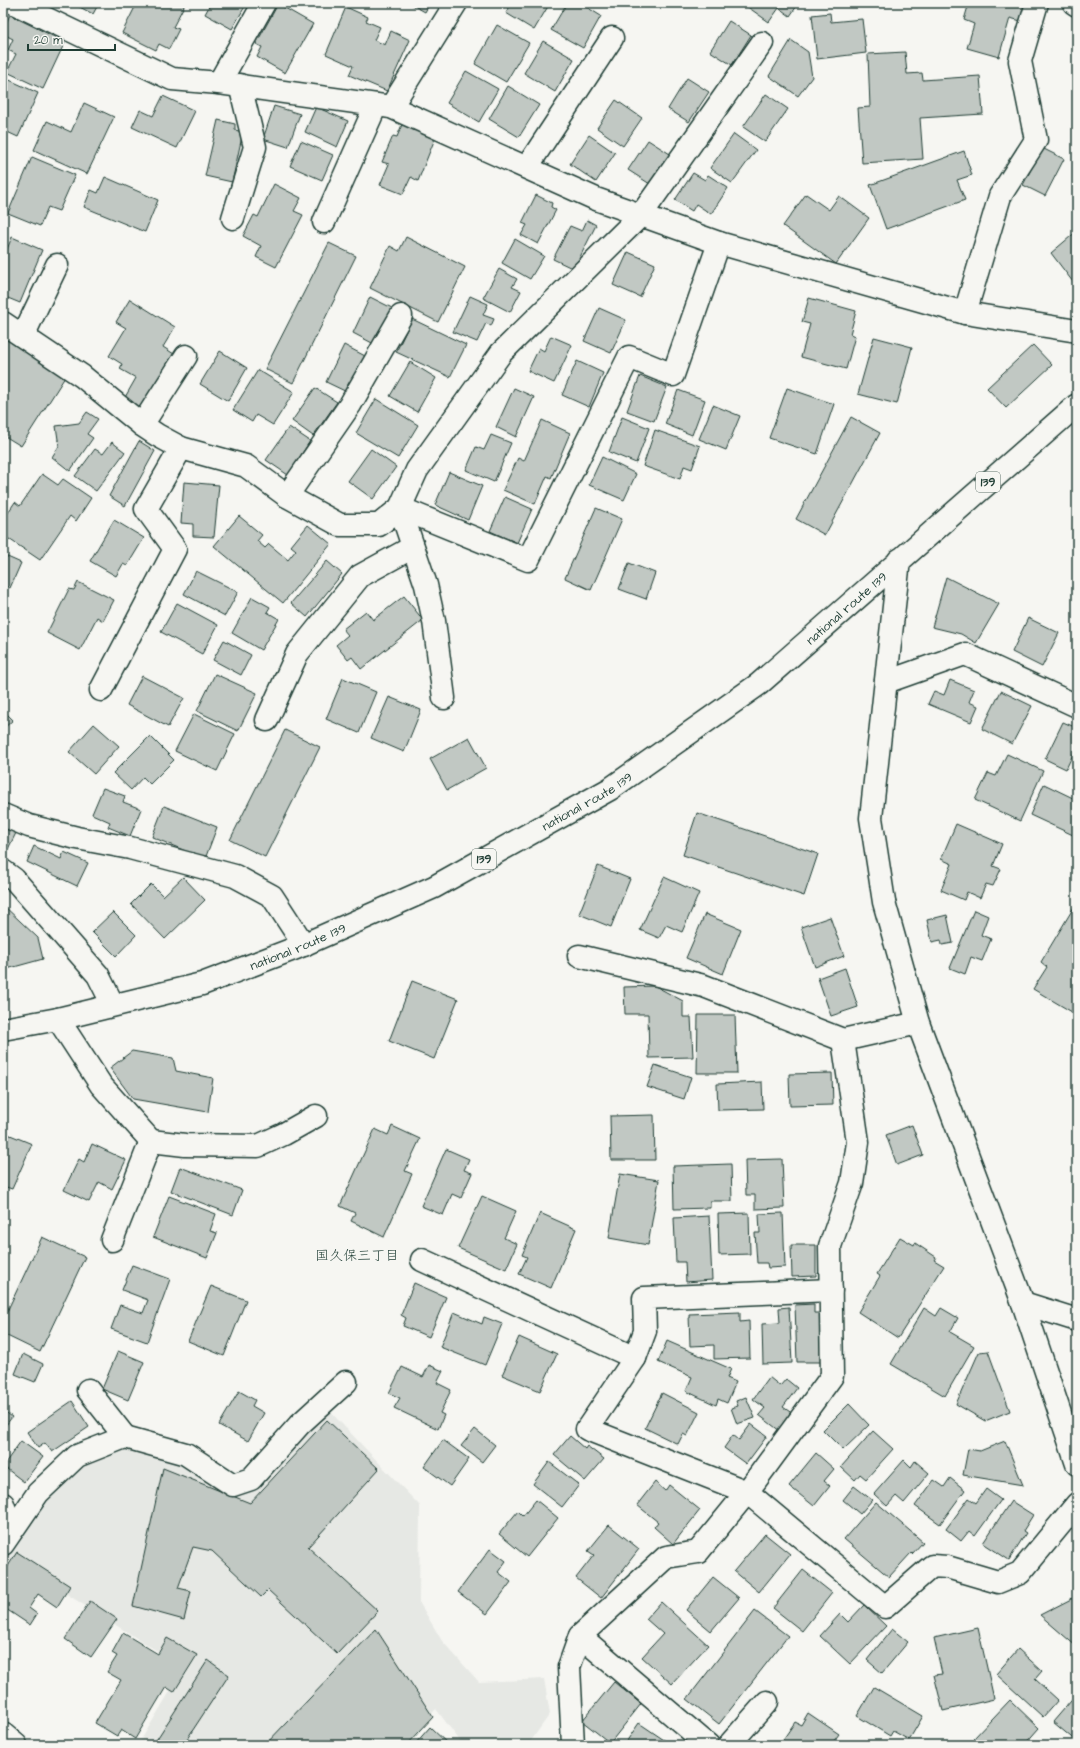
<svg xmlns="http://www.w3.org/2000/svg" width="1080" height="1748" viewBox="0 0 1080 1748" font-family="'Architects Daughter','Klee One',sans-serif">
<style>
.built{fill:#e6e8e4}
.building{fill:#c1c8c3;stroke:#1f3d34}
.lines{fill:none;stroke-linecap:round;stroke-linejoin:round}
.minor-casing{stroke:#1f3d34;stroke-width:25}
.highway-casing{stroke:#1f3d34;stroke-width:25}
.minor{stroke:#f6f6f2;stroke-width:22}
.highway{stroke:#f6f6f2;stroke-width:22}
.labels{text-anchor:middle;stroke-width:3;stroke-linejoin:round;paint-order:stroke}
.shield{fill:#f6f6f2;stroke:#60746d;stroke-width:1}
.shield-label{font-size:12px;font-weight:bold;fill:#1f3d34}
.street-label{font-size:13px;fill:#1f3d34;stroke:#f6f6f2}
.neighbourhood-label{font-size:14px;fill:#1f3d34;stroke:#f6f6f2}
</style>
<rect width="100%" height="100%" fill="#f6f6f2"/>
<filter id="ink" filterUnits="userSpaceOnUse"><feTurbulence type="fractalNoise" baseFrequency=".025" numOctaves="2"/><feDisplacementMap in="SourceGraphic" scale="8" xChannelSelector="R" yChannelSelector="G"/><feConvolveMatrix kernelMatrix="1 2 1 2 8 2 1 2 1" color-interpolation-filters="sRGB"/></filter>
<g filter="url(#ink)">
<path class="built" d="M323 1404 420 1506 419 1602 442 1641 479 1682 544 1679 550 1714 528 1745H463L436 1709 401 1745H138L184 1668 3 1554 78 1459 124 1442 185 1459 234 1488Z"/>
<g class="building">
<path d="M72 3H99L93 14Z"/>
<path d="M137 3H182L185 4 173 27 179 29 169 49 159 44 156 50 122 33Z"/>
<path d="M211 3H247L232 29 205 14Z"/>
<path d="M409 3H430L425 12Z"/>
<path d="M512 3H550L534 30 506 13Z"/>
<path d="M567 3H580L601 16 583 48 551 30Z"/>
<path d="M742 3H799L790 16 779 8 769 22Z"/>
<path d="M969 3H1027L1021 21 1010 18 999 57 967 48 974 24 964 20Z"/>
<path d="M278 4 313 24 285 73 257 57 262 47 256 44Z"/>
<path d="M346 7 368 17 366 21 380 27 374 40 385 45 391 31 410 40 387 91 349 75 353 66 326 54Z"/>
<path d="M830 13 831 22 862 19 866 53 817 59 812 15Z"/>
<path d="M10 15 65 42 43 89 7 72 16 54 8 50 13 39 3 34V29Z"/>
<path d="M729 21 751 35 732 65 710 51Z"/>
<path d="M497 25 529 43 506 82 475 64Z"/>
<path d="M791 40 808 52 812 77 798 96 769 76Z"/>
<path d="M543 41 574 59 555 92 524 73Z"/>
<path d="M905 52 907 74 922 73 923 80 980 76 983 114 920 118 923 159 862 163 858 108 870 107 868 54Z"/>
<path d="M466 71 498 89 479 122 447 103Z"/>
<path d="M5 78 38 93 18 137 3 130V82Z"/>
<path d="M687 78 709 92 689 122 668 109Z"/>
<path d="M508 86 539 105 519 137 489 119Z"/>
<path d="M766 94 788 109 765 142 743 127Z"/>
<path d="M163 96 195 111 177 148 132 127 140 110 153 116Z"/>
<path d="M616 100 642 118 623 146 597 128Z"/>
<path d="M84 103 114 117 87 174 34 150 47 121 71 132Z"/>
<path d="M274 106 300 114 288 147 263 139Z"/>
<path d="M316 107 348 121 337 147 305 132Z"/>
<path d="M218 120 235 124V130L243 132 232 182 205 176Z"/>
<path d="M403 122 436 136 418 181 411 177 403 194 380 185 389 164 382 162 393 136 397 137Z"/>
<path d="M734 134 756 150 732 183 710 168Z"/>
<path d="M589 135 615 153 596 182 570 164Z"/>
<path d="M648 140 670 154 650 184 628 170Z"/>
<path d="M301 141 333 155 322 180 290 166Z"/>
<path d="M1042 148 1064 159 1045 196 1023 185Z"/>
<path d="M964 151 972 175 957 180 965 200 886 229 870 185Z"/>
<path d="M32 157 75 175 59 211 48 207 40 226 8 213Z"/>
<path d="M693 173 705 180 708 175 728 188 711 214 696 204 692 211 675 200Z"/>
<path d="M105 177 158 200 145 232 84 207 91 190 98 193Z"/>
<path d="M274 184 301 198 294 211 303 215 276 267 256 257 261 246 243 236 254 215 258 217Z"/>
<path d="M806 194 829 210 839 196 869 218 836 264 783 226Z"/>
<path d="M536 195 552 203 551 207 556 210 538 244 521 235 527 225 522 223Z"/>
<path d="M587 220 596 225 574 269 553 259 570 226 582 231Z"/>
<path d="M1077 231V286H1076L1051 253Z"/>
<path d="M12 237 42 250 20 303 3 296V259Z"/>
<path d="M406 237 465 267 438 322 370 288 390 246 399 251Z"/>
<path d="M515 239 544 256 530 279 502 263Z"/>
<path d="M329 243 356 256 293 383 265 369Z"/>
<path d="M628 252 655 264 640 297 613 285Z"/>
<path d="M499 269 517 279 512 287 521 291 510 312 483 298Z"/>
<path d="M470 296 488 304 483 315 494 319 491 326 486 323 477 342 453 332Z"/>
<path d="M370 297 394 309 376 345 353 333Z"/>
<path d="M809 298 856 311 850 334 855 336 846 369 801 357 810 324 802 322Z"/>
<path d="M130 299 175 327 163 347 174 354 140 409 124 399 136 378 120 369 122 364 109 356 126 328 116 322Z"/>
<path d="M599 308 626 320 611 353 584 341Z"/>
<path d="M412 319 466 345 450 377 396 352Z"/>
<path d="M551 336 572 345 554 383 528 371 539 348 544 351Z"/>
<path d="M3 337 65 377 21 446 3 435Z"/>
<path d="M874 337 912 347 897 404 858 394Z"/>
<path d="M344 345 367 357 349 393 326 382Z"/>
<path d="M1033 345 1052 365 1006 408 987 388Z"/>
<path d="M220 351 247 368 228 401 200 384Z"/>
<path d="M577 361 603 373 589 407 562 395Z"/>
<path d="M410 362 436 378 417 412 390 396Z"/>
<path d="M258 370 294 392 273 425 256 415 252 422 233 410Z"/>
<path d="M640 376 667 387 654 421 627 411Z"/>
<path d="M315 388 337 402 313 436 292 421Z"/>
<path d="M514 388 534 397 516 437 496 427Z"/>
<path d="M787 388 834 404 817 454 769 438Z"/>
<path d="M678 390 705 400 692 435 665 424Z"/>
<path d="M376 399 418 425 398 458 356 433Z"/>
<path d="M713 405 740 416 726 450 699 439Z"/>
<path d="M87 412 98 419 87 434 93 438 70 471 52 457 59 446 56 426 79 423Z"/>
<path d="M622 417 649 428 636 463 609 452Z"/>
<path d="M851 417 880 433 825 535 796 519Z"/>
<path d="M542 420 570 433 551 478 547 476 535 504 503 490 518 458 524 461Z"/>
<path d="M289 427 310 441 288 475 266 460Z"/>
<path d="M655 430 700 446 692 469 684 466 680 479 643 466Z"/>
<path d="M491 435 511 443 494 482 466 470 476 447 484 450Z"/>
<path d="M139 441 155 451 125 506 109 496Z"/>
<path d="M112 442 125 452 96 491 75 476 95 449 103 454Z"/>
<path d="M371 449 396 467 373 499 348 481Z"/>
<path d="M602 457 636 474 624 500 589 485Z"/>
<path d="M449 472 482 486 468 520 435 505Z"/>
<path d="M42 474 58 485 63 479 91 498 76 521 70 516 40 560 3 535V520L15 502 20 506Z"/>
<path d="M184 482 219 485 214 537 193 536V524L181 523Z"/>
<path d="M505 497 532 509 517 543 490 531Z"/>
<path d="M596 508 622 519 591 590 565 578Z"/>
<path d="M239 516 262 535 257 541 265 548 269 544 288 560 296 550 291 546 308 525 331 544 283 603 214 546Z"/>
<path d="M114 520 144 538 127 566 123 564 116 576 90 561Z"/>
<path d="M3 555 21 563 10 588 3 585Z"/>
<path d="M327 561 342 574 307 617 291 603Z"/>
<path d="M629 563 655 573 646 599 619 589Z"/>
<path d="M196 571 238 592 225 616 184 594Z"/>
<path d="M946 577 999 604 976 643 961 634 932 627Z"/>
<path d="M78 582 114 600 103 621 97 617 80 650 47 633 69 589 74 590Z"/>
<path d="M404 596 423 620 361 669 352 657 348 660 336 645 348 635 343 629 366 611 373 620Z"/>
<path d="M252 597 270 607 267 612 279 619 261 650 232 633Z"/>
<path d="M177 603 218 625 202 654 161 632Z"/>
<path d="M1028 618 1059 633 1042 667 1012 652Z"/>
<path d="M224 640 251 655 241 675 213 660Z"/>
<path d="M215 674 257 693 238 731 197 711Z"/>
<path d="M142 676 184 698 168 727 127 705Z"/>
<path d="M343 678 376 692 359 733 326 719Z"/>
<path d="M950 680 974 690 969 702 978 706 971 722 928 704 934 691 944 695Z"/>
<path d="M1001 691 1032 706 1012 744 982 729Z"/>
<path d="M389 697 421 710 404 752 371 738Z"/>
<path d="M3 710 13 720 3 729Z"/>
<path d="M194 714 235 734 217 771 175 751Z"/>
<path d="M1063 722 1077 728V746L1066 769 1045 759Z"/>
<path d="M94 724 119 746 94 774 69 752Z"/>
<path d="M285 730 320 747 265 857 230 840Z"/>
<path d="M150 736 174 760 150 784 143 777 131 790 113 773Z"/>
<path d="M469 737 486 768 447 790 430 759Z"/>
<path d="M1007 754 1043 771 1020 821 975 800 988 773 996 776Z"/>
<path d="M1044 784 1077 800V828L1073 835 1030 815Z"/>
<path d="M103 788 125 796 123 802 141 809 130 836 108 827 110 822 92 814Z"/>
<path d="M164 806 217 827 205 859 152 837Z"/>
<path d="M697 813 818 854 804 896 683 855Z"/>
<path d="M956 824 1002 844 993 866 1001 869 993 886 986 884 980 898 967 892 964 900 941 890 952 864 941 859Z"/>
<path d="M3 826 16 833 8 849 3 847Z"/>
<path d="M34 846 61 859 64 852 88 863 77 886 27 862Z"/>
<path d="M598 866 630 879 611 927 579 914Z"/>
<path d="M183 877 205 900 165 939 131 904 151 884 163 896Z"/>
<path d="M664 877 699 893 682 932 666 925 659 938 640 930Z"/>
<path d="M1077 902V1015L1033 989 1047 967 1041 962Z"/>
<path d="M3 905 38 938 43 959 3 970Z"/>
<path d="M974 910 988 916 981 935 991 939 982 961 971 957 965 974 950 968Z"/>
<path d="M113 912 136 935 116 956 92 932Z"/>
<path d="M705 914 741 929 723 974 686 958Z"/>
<path d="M947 915 953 943 942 945 941 940 932 942 927 920Z"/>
<path d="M830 917 844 956 815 967 801 927Z"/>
<path d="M845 968 858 1007 831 1016 818 978Z"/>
<path d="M412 981 458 999 434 1059 389 1041Z"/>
<path d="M655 986 683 1001V1017H691L693 1057 649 1058 648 1014H625L624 987Z"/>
<path d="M698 1015H735L737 1073H697Z"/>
<path d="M132 1051 173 1058 176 1071 213 1078 208 1112 133 1099 110 1068Z"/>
<path d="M655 1065 691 1077 684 1099 647 1087Z"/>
<path d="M832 1073 833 1105 790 1106 789 1074Z"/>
<path d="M762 1082 763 1109 718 1110 717 1084Z"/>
<path d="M654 1115 655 1160H611L610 1116Z"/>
<path d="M912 1125 923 1155 897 1165 886 1135Z"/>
<path d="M392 1126 420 1139 405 1171 412 1174 384 1237 351 1221 355 1213 340 1206 375 1129 388 1135Z"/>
<path d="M3 1132 32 1144 12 1189 3 1186Z"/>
<path d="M92 1144 126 1160 112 1189 99 1182 89 1202 64 1190 79 1159 84 1162Z"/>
<path d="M446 1149 469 1159 464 1170 472 1173 461 1198 452 1194 443 1215 421 1206Z"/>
<path d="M782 1159 784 1208 755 1209V1195H746L745 1160Z"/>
<path d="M731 1164 732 1201H710V1208L674 1209 673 1166Z"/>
<path d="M180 1167 242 1190 233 1215 171 1191Z"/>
<path d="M620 1174 659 1180 648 1245 609 1238Z"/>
<path d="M169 1196 216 1214 210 1231 217 1233 207 1258 153 1237Z"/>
<path d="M482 1196 516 1211 504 1238 517 1244 506 1269 458 1248Z"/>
<path d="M540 1213 576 1229 551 1288 519 1274 527 1257 522 1255Z"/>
<path d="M749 1213 750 1254 719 1255 718 1214Z"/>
<path d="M783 1213 785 1267 768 1268 767 1263H757L755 1233H760L759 1214Z"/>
<path d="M709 1216 712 1280 686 1282 685 1262H676L674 1218Z"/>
<path d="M42 1237 85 1257 40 1352 3 1334V1320Z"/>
<path d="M900 1237 914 1245 915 1243 936 1257 934 1260 944 1266 898 1338 858 1312 880 1276 877 1274Z"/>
<path d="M791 1245H816V1276L792 1277Z"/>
<path d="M132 1265 170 1279 147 1342 111 1329 120 1305 143 1313 148 1300 122 1290Z"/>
<path d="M414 1283 446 1297 429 1337 403 1326 406 1318 401 1315Z"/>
<path d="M211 1286 246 1300 224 1356 188 1341Z"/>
<path d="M814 1304V1313H820V1320H825V1362H797L795 1305Z"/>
<path d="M789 1307 792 1363 763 1364 762 1324 780 1323 779 1308Z"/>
<path d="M924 1308 936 1316 941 1308 958 1318 950 1332 974 1346 945 1396 891 1364Z"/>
<path d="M454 1312 482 1324 484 1317 502 1324 485 1365 440 1347Z"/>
<path d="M740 1312V1322L749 1321 750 1358 714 1359V1345L690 1346 689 1314Z"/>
<path d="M519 1337 557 1354 540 1391 502 1375Z"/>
<path d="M667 1341 731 1369 727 1378 736 1382 727 1403 718 1399 716 1405 686 1391 692 1377 658 1362Z"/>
<path d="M118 1351 144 1362 128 1400 102 1389Z"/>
<path d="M988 1351 1010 1411 985 1421 956 1404 979 1352Z"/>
<path d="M23 1354 43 1364 35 1382 15 1374Z"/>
<path d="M429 1365 443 1371 437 1383 451 1390 440 1413 444 1415 438 1429 394 1408 400 1398 389 1393 402 1367 423 1377Z"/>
<path d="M769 1377 780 1386 786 1379 797 1388 783 1407 793 1414 780 1431 759 1415 765 1408 753 1399Z"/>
<path d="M239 1391 255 1400 252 1406 264 1413 248 1441 219 1425Z"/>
<path d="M662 1393 699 1412 687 1436 683 1434 678 1444 645 1428Z"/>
<path d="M746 1397 755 1418 737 1424 731 1408 738 1406 736 1401Z"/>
<path d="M72 1401 89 1427 52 1452 45 1443 38 1448 27 1432Z"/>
<path d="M849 1404 869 1425 843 1450 823 1430Z"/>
<path d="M3 1410 12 1417 3 1429Z"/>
<path d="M327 1420 379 1469 308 1547 378 1611 337 1654 268 1590 261 1597 212 1551 193 1547 178 1588 191 1591 184 1620 133 1606 163 1468 250 1503Z"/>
<path d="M751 1424 767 1436 746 1464 724 1448 733 1435 739 1440Z"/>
<path d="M475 1429 495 1445 482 1462 461 1446Z"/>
<path d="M873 1431 893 1449 866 1479 860 1474 855 1480 841 1467Z"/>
<path d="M570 1436 585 1449 587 1446 604 1459 585 1481 554 1455Z"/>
<path d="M443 1440 469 1459 450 1486 424 1467Z"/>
<path d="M21 1441 43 1457 24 1482 3 1466Z"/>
<path d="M1005 1441 1023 1485 963 1475 968 1449 980 1451Z"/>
<path d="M816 1453 834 1469 824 1481 830 1486 814 1506 789 1486Z"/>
<path d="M904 1460 911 1467 915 1461 929 1473 904 1503 896 1496 887 1506 874 1494Z"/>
<path d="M549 1462 579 1485 562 1507 533 1484Z"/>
<path d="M950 1478 965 1490 940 1524 915 1506 934 1480 944 1487Z"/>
<path d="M655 1482 665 1491 669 1485 700 1510 673 1544 654 1527 658 1522 637 1505Z"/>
<path d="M854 1486 872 1500 860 1514 843 1500Z"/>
<path d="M986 1489 1001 1500 975 1536 969 1531 961 1541 946 1529 969 1498 976 1503Z"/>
<path d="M536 1500 558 1518 527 1557 499 1534 518 1511 523 1516Z"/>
<path d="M1011 1501 1033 1515 1023 1531 1026 1533 1009 1560 983 1543Z"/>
<path d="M876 1502 923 1542 912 1554 911 1553 889 1577 844 1539Z"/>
<path d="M609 1525 639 1549 601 1598 576 1578 594 1555 588 1551Z"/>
<path d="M765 1534 790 1554 759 1592 734 1571Z"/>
<path d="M490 1549 506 1561 498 1572 511 1582 487 1614 458 1592Z"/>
<path d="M17 1552 70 1586 57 1607 38 1594 29 1608 37 1614 30 1625 3 1607V1574Z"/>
<path d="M803 1570 832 1593 802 1631 773 1608Z"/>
<path d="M713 1577 739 1598 711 1631 686 1610Z"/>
<path d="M1077 1596V1647L1040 1615Z"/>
<path d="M90 1601 117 1619 91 1657 65 1639Z"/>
<path d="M661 1602 708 1645 672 1684 642 1657 663 1634 646 1619Z"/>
<path d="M864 1605 886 1626 850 1664 820 1636 840 1614 848 1622Z"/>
<path d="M755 1611 788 1636 719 1724 687 1699Z"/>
<path d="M978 1628 994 1699 943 1711 934 1675 942 1674 934 1638Z"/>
<path d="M376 1629 433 1717 407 1745H265Z"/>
<path d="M892 1629 908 1642 882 1673 867 1660Z"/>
<path d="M123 1633 158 1654 167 1638 197 1655 174 1692 166 1687 135 1739 121 1730 117 1736 95 1723 121 1680 107 1672 117 1656 112 1653Z"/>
<path d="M1018 1649 1042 1671 1035 1679 1058 1700 1043 1717 996 1674Z"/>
<path d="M208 1660 229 1675 183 1745H153Z"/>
<path d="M614 1682 641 1704 610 1743 582 1721Z"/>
<path d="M874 1687 923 1716 909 1740 893 1731 890 1736 857 1716Z"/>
<path d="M1077 1694V1742L1053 1722Z"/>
<path d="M1010 1700 1039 1728 1024 1745H981L974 1738Z"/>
<path d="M808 1713 839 1734 831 1745H788L782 1741 795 1722 801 1725Z"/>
<path d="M639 1723 670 1744 669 1745H624Z"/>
<path d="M430 1727 449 1745H414Z"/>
</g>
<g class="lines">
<defs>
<g id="minor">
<path d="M14 3 172 79 219 83 391 107 596 199 719 243 965 313 1077 331"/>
<path d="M1074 3 1077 5"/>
<path d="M219 83 264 3"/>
<path d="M391 107 456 3"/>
<path d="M527 167 612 38"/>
<path d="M233 218 255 147 240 85"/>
<path d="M324 222 376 105"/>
<path d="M965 313 1000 196 1036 140 1020 61 1037 3"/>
<path d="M3 323 82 376 142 425"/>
<path d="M23 336 57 265"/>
<path d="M186 356 142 425 157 435 181 448 246 466 287 496 340 525H379L400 508 417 470 501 353 641 215 762 43"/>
<path d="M287 496 350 405 401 316"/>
<path d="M400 508 528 560 629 357 673 375 719 243"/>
<path d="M400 508 426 585 434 621 444 698"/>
<path d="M899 560 871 818 884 902 918 1023 1023 1303 1077 1464"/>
<path d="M886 682 965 654 1077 706"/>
<path d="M101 690 175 549 146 509 181 448"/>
<path d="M267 720 297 654 360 576 413 547"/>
<path d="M3 815 29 826 77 838 130 848 235 876 272 896 304 945"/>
<path d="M3 871 14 879 98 975 113 1005"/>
<path d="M579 956 704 986 843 1040 918 1023"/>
<path d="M58 1019 101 1085 151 1141"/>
<path d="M112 1240 151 1141 185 1145 258 1146 284 1134 316 1116"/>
<path d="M422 1260 635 1358"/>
<path d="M831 1290 644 1298 645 1331 635 1358 587 1429 747 1492 885 1607 932 1566 947 1567 998 1582 1020 1573 1077 1504"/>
<path d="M1023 1303 1077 1320"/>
<path d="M88 1390 125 1437"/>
<path d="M3 1504 12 1530"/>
<path d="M3 1544 38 1493 77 1456 125 1437 186 1454 233 1485 251 1479 300 1424 346 1382"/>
<path d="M3 1734 16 1745"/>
<path d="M573 1745 569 1667 580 1636"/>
<path d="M708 1745 580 1636 666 1557 698 1552 747 1492 832 1376 830 1246 852 1183 858 1142 843 1040"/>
<path d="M729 1745 767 1702"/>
</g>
<g id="highway">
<path id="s1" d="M3 1029 58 1019 202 984 296 948 434 887 610 789 759 684 1077 405"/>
</g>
</defs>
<use href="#minor" class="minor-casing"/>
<use href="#highway" class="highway-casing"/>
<use href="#minor" class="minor"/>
<use href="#highway" class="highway"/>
</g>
</g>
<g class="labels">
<g class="shield">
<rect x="976" y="472" width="24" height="20" rx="3"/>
<rect x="472" y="849" width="24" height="20" rx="3"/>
</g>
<g class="shield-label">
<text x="988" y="486">139</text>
<text x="484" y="863">139</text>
</g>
<g class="street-label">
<text dy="5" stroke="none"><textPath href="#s1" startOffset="955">national route 139</textPath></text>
<text dy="5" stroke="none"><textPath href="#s1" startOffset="631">national route 139</textPath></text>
<text dy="5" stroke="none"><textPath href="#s1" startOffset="307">national route 139</textPath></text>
</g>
<g class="neighbourhood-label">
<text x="357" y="1260">国久保三丁目</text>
</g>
</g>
<rect width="1080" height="1748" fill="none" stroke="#f6f6f2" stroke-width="16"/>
<rect x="8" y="8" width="1064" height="1732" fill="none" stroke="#1f3d34" stroke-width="1.5" filter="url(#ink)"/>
<path d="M28 44v6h87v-6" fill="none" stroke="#1f3d34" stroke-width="2"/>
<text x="34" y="44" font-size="12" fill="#1f3d34" stroke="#f6f6f2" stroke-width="3" paint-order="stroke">20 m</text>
</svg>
